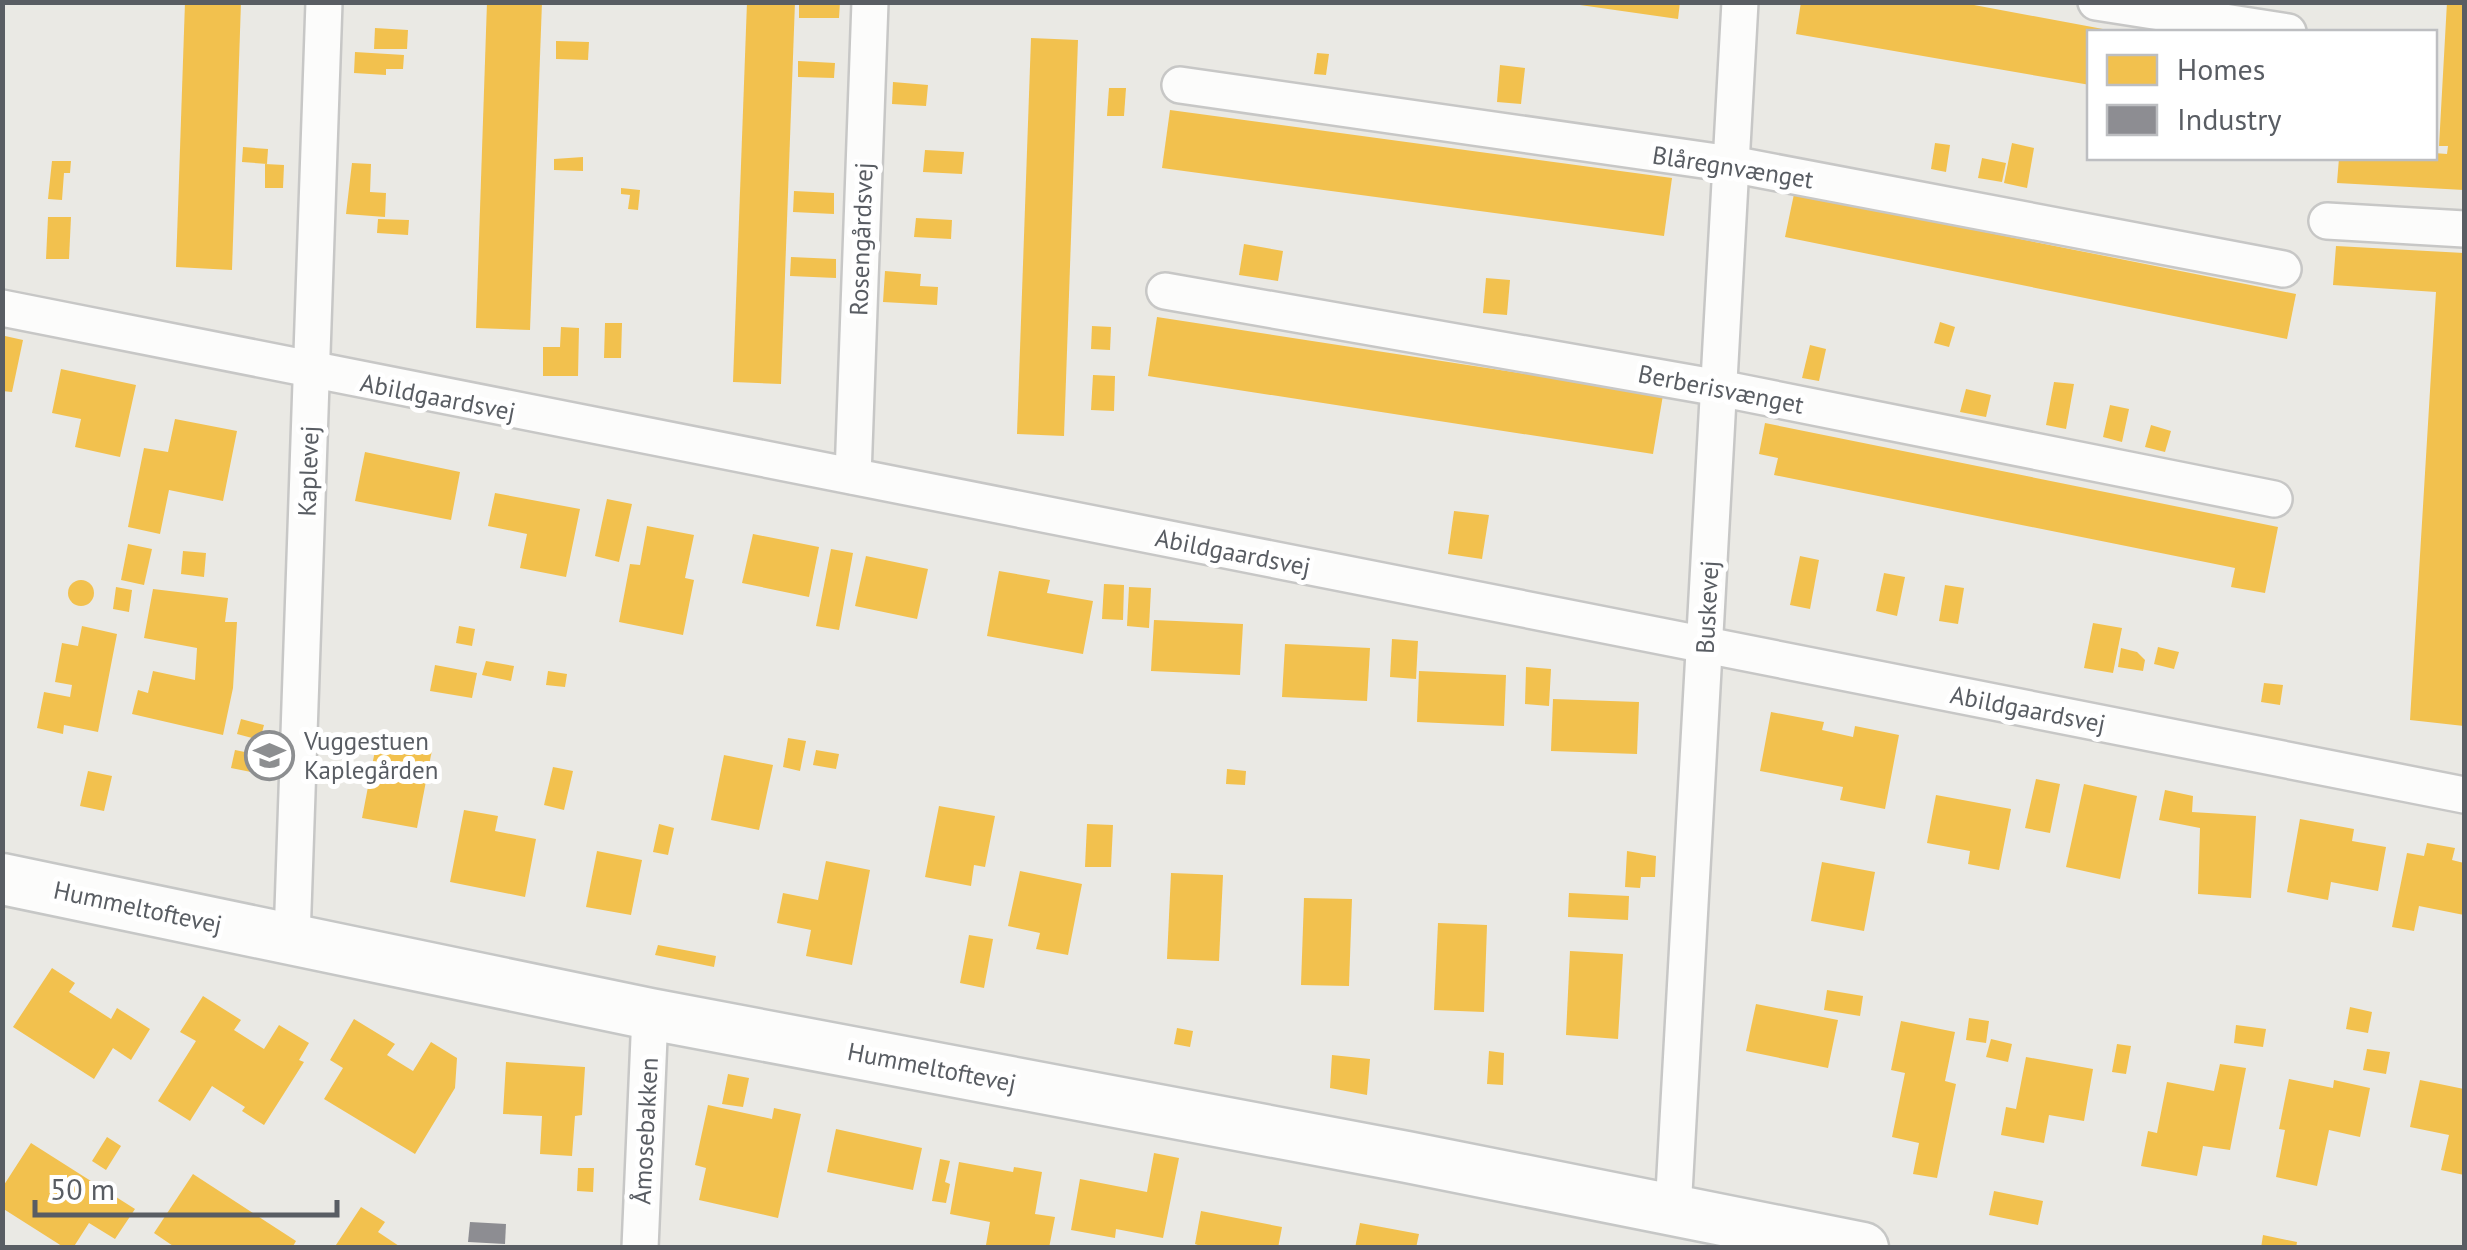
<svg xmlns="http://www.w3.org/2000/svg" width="2467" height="1250" viewBox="0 0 2467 1250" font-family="'PT Sans',sans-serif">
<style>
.homes{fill:#f2c14e}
.industry{fill:#8d8d92}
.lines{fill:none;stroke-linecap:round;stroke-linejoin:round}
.street-casing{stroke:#c7c7c6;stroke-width:40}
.secondary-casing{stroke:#c6c7c6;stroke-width:55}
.street{stroke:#fcfcfb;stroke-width:35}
.secondary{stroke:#fcfcfb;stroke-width:50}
.labels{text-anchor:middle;stroke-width:10;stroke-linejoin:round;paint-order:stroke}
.street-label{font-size:25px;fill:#595d63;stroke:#fff}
.poi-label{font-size:25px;fill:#595d63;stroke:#fff;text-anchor:start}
</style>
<rect width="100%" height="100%" fill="#eae9e4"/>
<g class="homes">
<path d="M185 2H241L232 270 176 267Z"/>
<path d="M487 2H542L530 330 476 328Z"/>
<path d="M747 2H795L781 384 733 382Z"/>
<path d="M799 2H840L839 18H799Z"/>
<path d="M1559 2H1680L1678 19Z"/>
<path d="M1801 2H1958L2119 32H2090V85L1796 34Z"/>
<path d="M2447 2H2464V190L2337 183 2339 158H2434V153L2447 154 2448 146H2439Z"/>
<path d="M375 28 408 30 407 49H374Z"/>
<path d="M1031 38 1078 40 1064 436 1017 434Z"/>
<path d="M556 41 589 42 588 60 556 59Z"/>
<path d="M355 52 404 55 403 69H386V75L354 73Z"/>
<path d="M1317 53 1329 54 1326 75 1314 74Z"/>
<path d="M798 61 835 63 834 78 798 77Z"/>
<path d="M1500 65 1525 68 1521 104 1497 102Z"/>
<path d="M893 82 928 85 926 106 892 104Z"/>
<path d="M1109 88H1126L1124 116H1107Z"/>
<path d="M1170 110 1672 178 1664 236 1162 168Z"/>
<path d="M1935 143 1950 145 1946 172 1931 169Z"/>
<path d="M2012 143 2034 148 2027 188 2004 183Z"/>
<path d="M243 147 268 149 267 164 242 162Z"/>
<path d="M925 150 964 152 962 174 923 172Z"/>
<path d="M583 157V171L554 170V159Z"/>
<path d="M1982 158 2006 163 2002 182 1978 178Z"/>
<path d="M52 161H71L70 173H64L62 200 48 199Z"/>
<path d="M352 163 371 164 370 192 386 193 385 217 346 214Z"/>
<path d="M265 164 284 165 283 188H265Z"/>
<path d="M621 188 640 190 638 210 628 209 630 195 621 194Z"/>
<path d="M794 191 834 193V214L793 212Z"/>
<path d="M1794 194 2296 294 2287 339 1785 237Z"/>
<path d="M48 217H71L69 259H46Z"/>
<path d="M916 218 952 220 951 239 914 237Z"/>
<path d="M378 219 409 220 408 235 377 233Z"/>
<path d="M1244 244 1283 251 1278 281 1239 275Z"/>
<path d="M2336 246 2464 253V726L2410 720 2436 292 2333 285Z"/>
<path d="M791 257 836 259V278L790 276Z"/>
<path d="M885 271 921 274 920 286 938 287 937 305 883 302Z"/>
<path d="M1486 278 1510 280 1507 315 1483 313Z"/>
<path d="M1157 317 1663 395 1653 454 1148 376Z"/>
<path d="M1940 322 1955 327 1949 347 1934 343Z"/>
<path d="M605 323H622L621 358H604Z"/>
<path d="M1092 326 1111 327 1110 350 1091 349Z"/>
<path d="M561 327 579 328 578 376H543V347H560Z"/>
<path d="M5 336 23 340 12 392 2 391Z"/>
<path d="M1810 345 1826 349 1819 381 1802 378Z"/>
<path d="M61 369 136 385 120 457 75 447 81 419 52 413Z"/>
<path d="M1093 375 1115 376 1114 411 1091 410Z"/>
<path d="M2054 382 2074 384 2066 429 2046 425Z"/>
<path d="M1966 389 1991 395 1986 417 1960 412Z"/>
<path d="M2110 405 2129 409 2122 442 2103 437Z"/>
<path d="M175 419 237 431 223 501 169 490 160 534 128 527 144 448 168 452Z"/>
<path d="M1765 423 2278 527 2265 593 2231 587 2235 568 1774 475 1778 458 1759 454Z"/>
<path d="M2151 425 2171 431 2165 452 2145 447Z"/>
<path d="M365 452 460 472 451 520 355 501Z"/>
<path d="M495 493 580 509 566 577 520 568 527 534 488 526Z"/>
<path d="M607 499 632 504 619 562 595 556Z"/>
<path d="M1454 511 1489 515 1482 559 1448 554Z"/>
<path d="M647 526 694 535 685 578 694 580 683 635 619 622 630 564 640 565Z"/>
<path d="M753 534 819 547 809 597 742 583Z"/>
<path d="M128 544 152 549 144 585 121 580Z"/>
<path d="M831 549 853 553 839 630 816 626Z"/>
<path d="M183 551 206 553 204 577 181 574Z"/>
<path d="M866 556 928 569 917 619 855 606Z"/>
<path d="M1800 556 1819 560 1810 609 1790 605Z"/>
<path d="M999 571 1050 580 1047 593 1093 601 1083 654 987 636Z"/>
<path d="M1884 573 1905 577 1897 616 1876 611Z"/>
<circle cx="81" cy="593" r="13"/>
<path d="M1104 584 1124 585 1123 620 1102 619Z"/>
<path d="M1945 585 1964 588 1958 624 1939 621Z"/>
<path d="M116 587 132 590 129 612 113 609Z"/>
<path d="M1129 587 1151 588 1149 628 1127 626Z"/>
<path d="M153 589 228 598 225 622H237L233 688 223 735 132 714 138 690 148 693 153 671 195 680 197 648 144 638Z"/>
<path d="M1154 620 1243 624 1240 675 1151 671Z"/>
<path d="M2093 623 2122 628 2113 673 2084 668Z"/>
<path d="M82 626 117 634 98 732 64 725 63 734 37 728 44 692 70 697 72 685 55 682 62 643 78 646Z"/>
<path d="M459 626 475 629 472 646 456 643Z"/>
<path d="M1392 639 1418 641 1416 679 1390 677Z"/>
<path d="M1285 644 1370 648 1367 701 1282 697Z"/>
<path d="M2158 647 2179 652 2174 669 2154 664Z"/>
<path d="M2121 648 2137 652 2145 660 2143 671 2118 667Z"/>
<path d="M486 661 514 666 511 681 482 675Z"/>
<path d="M435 665 477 673 472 698 430 691Z"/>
<path d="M1526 667 1551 669 1549 706 1525 704Z"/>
<path d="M548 671 567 674 565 687 546 685Z"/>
<path d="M1419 671 1506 675 1504 726 1417 722Z"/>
<path d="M2264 683 2283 685 2280 705 2261 702Z"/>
<path d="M1553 699 1639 702 1637 754 1551 751Z"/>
<path d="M1771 712 1824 722 1822 730 1853 737 1855 726 1899 735 1885 809 1840 800 1843 787 1760 771Z"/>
<path d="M241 719 264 725 260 740 237 734Z"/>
<path d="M788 738 806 741 800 771 783 767Z"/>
<path d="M377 740 432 750 417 828 362 818Z"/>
<path d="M235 750 260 755 256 773 231 768Z"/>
<path d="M816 750 839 754 836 769 813 765Z"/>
<path d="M724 755 773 765 759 830 711 820Z"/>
<path d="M553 767 573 771 564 810 544 805Z"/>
<path d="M1227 769 1246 771 1245 785 1226 784Z"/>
<path d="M88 771 112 776 104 811 80 806Z"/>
<path d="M2036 779 2060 784 2050 833 2025 828Z"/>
<path d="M2084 784 2137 796 2120 879 2066 867Z"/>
<path d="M2165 790 2193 796 2192 812 2256 816 2251 898 2198 894 2200 828 2159 820Z"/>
<path d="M1936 795 2011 809 1999 870 1968 864 1970 851 1927 843Z"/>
<path d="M939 806 995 816 985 867 974 865 971 886 925 877Z"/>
<path d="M464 810 498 816 495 831 536 839 525 897 450 882Z"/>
<path d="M2300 819 2354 829 2352 841 2386 847 2378 891 2331 882 2328 900 2287 892Z"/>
<path d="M659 824 674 828 668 855 653 852Z"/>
<path d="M1087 824 1113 825 1111 867H1085Z"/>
<path d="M2427 843 2455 848 2452 860 2464 863V915L2419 906 2414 931 2392 927 2407 853 2424 856Z"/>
<path d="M597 851 642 860 631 915 586 907Z"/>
<path d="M1627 851 1656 856 1655 877H1641L1640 888 1625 887Z"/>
<path d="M826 861 870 870 852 965 806 956 811 930 777 923 783 893 818 900Z"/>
<path d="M1822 862 1875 872 1864 931 1811 921Z"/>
<path d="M1020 871 1082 884 1068 955 1036 949 1040 933 1008 926Z"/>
<path d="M1171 873 1223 875 1219 961 1167 959Z"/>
<path d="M1569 893 1629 896 1628 920 1568 917Z"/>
<path d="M1304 898 1352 899 1349 986 1301 985Z"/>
<path d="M1438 923 1487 925 1484 1012 1434 1010Z"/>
<path d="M969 935 993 939 984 988 960 983Z"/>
<path d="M658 945 716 956 714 967 655 955Z"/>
<path d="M1570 951 1623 954 1618 1039 1566 1035Z"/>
<path d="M52 968 75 983 69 992 111 1019 117 1008 150 1029 131 1060 113 1048 94 1079 13 1027Z"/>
<path d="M1827 990 1863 996 1860 1016 1824 1010Z"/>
<path d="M203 996 241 1020 234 1030 264 1049 279 1025 309 1043 299 1060 304 1062 264 1125 242 1111 245 1107 212 1086 190 1121 158 1101 196 1041 180 1032Z"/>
<path d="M1756 1004 1838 1020 1828 1068 1746 1051Z"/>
<path d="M2350 1007 2372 1012 2368 1033 2346 1029Z"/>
<path d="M1969 1018 1989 1021 1986 1043 1966 1040Z"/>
<path d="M354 1019 395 1044 387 1055 413 1071 431 1042 457 1058 455 1088 415 1154 324 1099 343 1068 330 1060Z"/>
<path d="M1901 1021 1955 1032 1945 1081 1956 1084 1937 1178 1913 1174 1919 1143 1892 1137 1905 1073 1891 1070Z"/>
<path d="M2236 1025 2266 1029 2263 1047 2234 1043Z"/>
<path d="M1177 1028 1193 1031 1190 1047 1174 1044Z"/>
<path d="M1991 1039 2012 1044 2008 1062 1986 1057Z"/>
<path d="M2117 1044 2131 1046 2126 1074 2112 1072Z"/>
<path d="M2367 1049 2390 1052 2386 1074 2363 1070Z"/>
<path d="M1489 1051 1504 1053 1503 1085 1487 1084Z"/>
<path d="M1332 1055 1370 1059 1367 1095 1330 1088Z"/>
<path d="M2026 1057 2093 1069 2084 1121 2049 1115 2044 1143 2001 1135 2006 1107 2016 1109Z"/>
<path d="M506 1062 585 1067 582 1115 575 1116 572 1156 540 1154 542 1116 503 1114Z"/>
<path d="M2220 1064 2246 1068 2230 1150 2203 1146 2197 1176 2141 1166 2148 1131 2157 1133 2167 1082 2214 1091Z"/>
<path d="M728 1074 749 1078 743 1107 722 1104Z"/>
<path d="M2289 1079 2333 1088 2334 1080 2370 1088 2360 1137 2329 1130 2317 1186 2276 1177 2285 1130 2279 1129Z"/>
<path d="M2420 1080 2464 1089V1175L2441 1170 2449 1135 2410 1127Z"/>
<path d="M708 1105 772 1119 774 1108 801 1114 778 1218 699 1200 706 1168 695 1165Z"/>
<path d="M836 1129 922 1148 913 1190 827 1172Z"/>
<path d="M107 1137 121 1146 106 1170 92 1161Z"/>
<path d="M31 1143 135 1209 115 1239 89 1223 73 1248H65L2 1208V1188Z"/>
<path d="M1154 1153 1179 1158 1163 1238 1116 1229 1115 1238 1071 1230 1080 1179 1147 1192Z"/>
<path d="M940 1159 950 1161 945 1182 950 1184 946 1203 932 1201Z"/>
<path d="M959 1162 1013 1172 1014 1167 1042 1172 1035 1214 1055 1217 1049 1248 986 1245 990 1222 950 1214Z"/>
<path d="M578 1168H594L593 1192 577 1191Z"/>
<path d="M193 1174 296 1241 292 1248H176L154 1233Z"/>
<path d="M1994 1191 2043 1201 2038 1225 1989 1215Z"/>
<path d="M361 1207 385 1222 378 1232 402 1248H334Z"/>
<path d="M1201 1211 1282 1227 1278 1248H1206L1195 1244Z"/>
<path d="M1360 1223 1419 1234 1416 1248H1355Z"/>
<path d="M2263 1235 2297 1242 2296 1248H2261Z"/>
</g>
<path class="industry" d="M470 1222 506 1224 505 1244 468 1242Z"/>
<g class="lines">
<defs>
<g id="street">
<path d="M2096 2 2288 32"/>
<path d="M1180 85 1731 164 2283 269"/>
<path d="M2327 221 2464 229"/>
<path d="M1165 291 1719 388 2274 499"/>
<path d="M2 308 2464 795"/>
<path d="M853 476 870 2"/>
<path d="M292 939 324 2"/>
<path d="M1673 1211 1740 2"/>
<path d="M640 1248 650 1014"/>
</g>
<path id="secondary" d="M2 879 650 1014 1407 1157 1863 1248"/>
</defs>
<use href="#street" class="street-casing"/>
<use href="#secondary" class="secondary-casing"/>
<use href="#street" class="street"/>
<use href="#secondary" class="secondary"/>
</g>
<defs>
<symbol id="school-ring" viewBox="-11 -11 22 22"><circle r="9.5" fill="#fff" stroke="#8c8e90" stroke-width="1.5"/><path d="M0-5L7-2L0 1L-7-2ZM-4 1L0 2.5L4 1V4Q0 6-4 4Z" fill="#8c8e90"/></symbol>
</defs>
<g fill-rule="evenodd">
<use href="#school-ring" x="242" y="728" width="55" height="55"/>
</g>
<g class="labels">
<g class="street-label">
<text transform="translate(1733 167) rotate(9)" y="9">Blåregnvænget</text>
<text transform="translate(861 239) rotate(-88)" y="9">Rosengårdsvej</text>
<text transform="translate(1721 389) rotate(11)" y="9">Berberisvænget</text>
<text transform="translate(438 397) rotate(11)" y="9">Abildgaardsvej</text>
<text transform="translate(308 471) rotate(-88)" y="9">Kaplevej</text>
<text transform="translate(1233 552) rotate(11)" y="9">Abildgaardsvej</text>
<text transform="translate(1707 607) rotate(-87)" y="9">Buskevej</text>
<text transform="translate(2028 709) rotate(11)" y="9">Abildgaardsvej</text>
<text transform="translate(138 907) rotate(12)" y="9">Hummeltoftevej</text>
<text transform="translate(932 1067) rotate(11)" y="9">Hummeltoftevej</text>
<text transform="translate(645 1131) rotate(-87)" y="9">Åmosebakken</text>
</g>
<g class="poi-label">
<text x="304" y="750">Vuggestuen<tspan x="304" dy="29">Kaplegården</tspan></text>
</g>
</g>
<rect width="2467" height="1250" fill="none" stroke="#595d63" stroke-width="10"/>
<rect x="2087" y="30" width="350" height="130" fill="#ffffff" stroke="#bdbec1" stroke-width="2.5"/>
<rect x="2107" y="55" width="50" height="30" fill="#f2c14e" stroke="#bdbec1" stroke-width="2.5"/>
<text x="2177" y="80" font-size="30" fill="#595d63">Homes</text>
<rect x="2107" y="105" width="50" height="30" fill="#8d8d92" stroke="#bdbec1" stroke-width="2.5"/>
<text x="2177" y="130" font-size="30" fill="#595d63">Industry</text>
<path d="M35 1200v15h302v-15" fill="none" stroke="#595d63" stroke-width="5"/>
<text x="50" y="1200" font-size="30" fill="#595d63" stroke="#ffffff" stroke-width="8" paint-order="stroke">50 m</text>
</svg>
